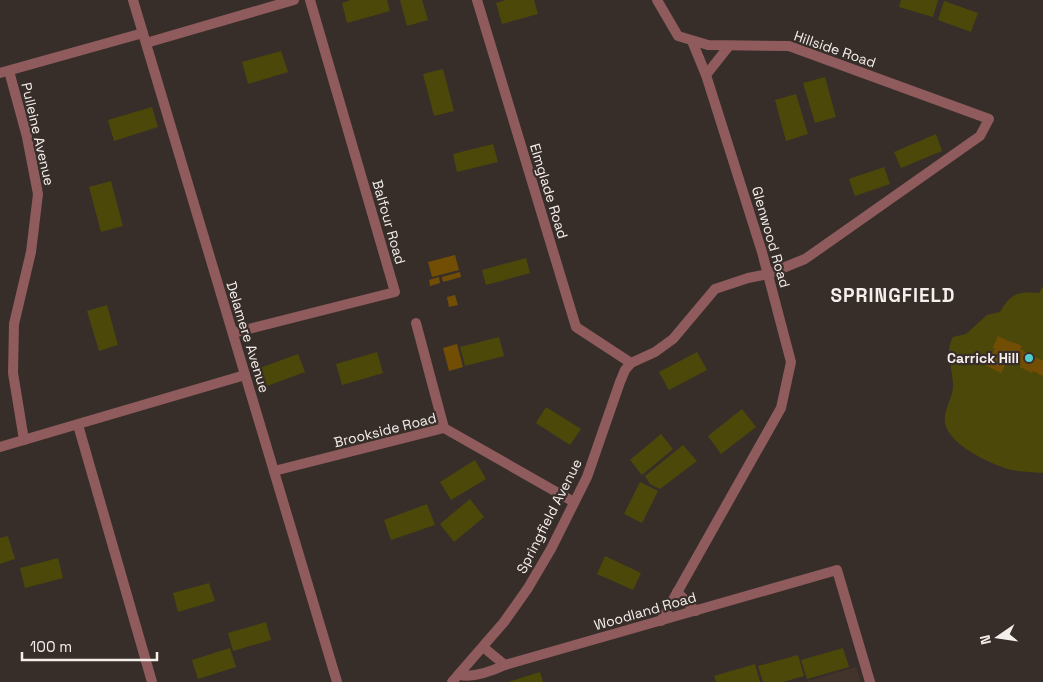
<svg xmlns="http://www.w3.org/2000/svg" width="1043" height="682" viewBox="0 0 1043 682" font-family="'Space Grotesk',sans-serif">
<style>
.built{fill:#42332b}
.green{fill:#4b4809}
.building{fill:#724e05}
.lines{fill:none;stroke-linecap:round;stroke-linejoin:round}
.minor{stroke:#8f5b5d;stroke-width:10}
.poi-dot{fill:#52cdcd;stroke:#372e2a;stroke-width:2}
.labels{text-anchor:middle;stroke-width:4.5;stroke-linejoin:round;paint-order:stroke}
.street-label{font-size:14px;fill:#f5efec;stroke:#372e2a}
.poi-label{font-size:14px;font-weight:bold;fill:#f5efec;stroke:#372e2a;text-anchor:end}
.district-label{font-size:19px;font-weight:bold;letter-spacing:1px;fill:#f5efec;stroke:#372e2a}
</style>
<rect width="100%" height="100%" fill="#372e2a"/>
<path class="built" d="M856 667 861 682H804Z"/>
<g class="green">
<path d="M351 0H387L390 11 347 23 342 3Z"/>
<path d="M400 0H422L428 20 407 26Z"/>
<path d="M506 0H534L538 14 502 24 496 3Z"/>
<path d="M901 0H938L933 17 899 7Z"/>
<path d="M944 1 978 13 971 32 938 20Z"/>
<path d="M281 51 288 72 248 84 242 62Z"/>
<path d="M443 69 454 111 434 116 423 74Z"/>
<path d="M825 77 836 117 815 123 803 83Z"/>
<path d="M796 94 808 134 786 141 775 100Z"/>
<path d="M152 107 158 127 114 141 108 120Z"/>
<path d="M936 134 942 151 901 168 894 152Z"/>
<path d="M493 144 498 162 457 172 453 154Z"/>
<path d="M884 167 890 184 855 196 849 179Z"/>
<path d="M111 181 123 226 101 232 89 187Z"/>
<path d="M526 258 530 273 486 285 482 270Z"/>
<path d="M1043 286V473C1033 472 1022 472 1012 470 992 465 949 445 945 423 943 410 953 398 953 386 953 369 944 352 953 337L966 334 987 315 1000 312C1011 293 1018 291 1039 293Z"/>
<path d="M107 305 118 345 99 351 87 311Z"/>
<path d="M499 337 504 356 465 366 460 347Z"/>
<path d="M377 352 383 373 342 385 336 364Z"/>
<path d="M697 352 707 370 669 390 659 372Z"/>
<path d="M298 354 305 372 267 386 260 368Z"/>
<path d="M546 407 581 429 570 445 536 423Z"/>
<path d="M742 409 756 427 721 454 708 436Z"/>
<path d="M661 434 673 449 642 475 630 460Z"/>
<path d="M683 445 697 461 660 489 650 484 645 476Z"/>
<path d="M475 460 486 479 451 500 440 482Z"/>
<path d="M640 482 658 491 642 523 624 514Z"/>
<path d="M470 499 484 517 454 542 440 524Z"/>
<path d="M427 504 435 525 391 540 384 520Z"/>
<path d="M8 536 15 559 0 564V538Z"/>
<path d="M605 556 641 573 633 590 597 574Z"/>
<path d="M58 558 63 578 25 588 20 568Z"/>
<path d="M209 583 215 601 178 612 173 593Z"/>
<path d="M266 622 271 640 233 651 228 633Z"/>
<path d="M230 648 236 667 198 679 192 660Z"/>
<path d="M843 648 849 667 807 679 801 660Z"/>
<path d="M798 655 804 676 783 682H763L758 666Z"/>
<path d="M755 664 760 682H716L714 676Z"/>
<path d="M540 672 543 682H508Z"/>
</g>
<g class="building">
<path d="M455 255 459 270 432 277 428 262Z"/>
<path d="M460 272 461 277 443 282 442 277Z"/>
<path d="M439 277 440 283 430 286 429 280Z"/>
<path d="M455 295 458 305 449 307 447 297Z"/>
<path d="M998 336 1013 343V342L1022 346 1020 349 1043 361V376L1033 371 1032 373 1020 367 1021 365 1005 357 1007 354 1002 352 999 358 1007 362 1001 373 983 364 984 362 980 361 984 353 986 355 988 352 992 354 995 349 993 347Z"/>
<path d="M457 344 463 367 449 371 443 348Z"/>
</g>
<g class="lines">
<g class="minor">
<path d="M133 0 337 682"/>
<path d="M477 0 576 327 631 363"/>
<path d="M146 43 294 0"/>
<path d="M9 71 27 137 38 194 31 252 14 324 13 373 24 440"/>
<path d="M0 73 143 33"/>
<path d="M706 75 729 46"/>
<path d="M416 323 444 428"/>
<path d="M233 333 395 292 310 0"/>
<path d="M78 425 152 682"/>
<path d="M0 447 245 375"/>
<path d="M274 471 444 428 574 502"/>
<path d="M677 592 696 611"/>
<path d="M661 621 781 408 791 362 762 252 706 75 692 41"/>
<path d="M483 647 505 665"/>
<path d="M460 675C474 678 492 671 505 665L837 570 870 682"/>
<path d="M452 682 504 622 528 588 551 549 587 477 620 382 625 370 631 363 655 352 673 339 715 289 748 278 768 274 805 259 980 136 989 119 789 46 708 45 678 36 657 0"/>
</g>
</g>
<circle class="poi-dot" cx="1029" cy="358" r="5"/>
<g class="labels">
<g class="street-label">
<text transform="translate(835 49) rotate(19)" y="5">Hillside Road</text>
<text transform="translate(38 134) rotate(77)" y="5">Pulleine Avenue</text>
<text transform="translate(549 191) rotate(73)" y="5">Elmglade Road</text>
<text transform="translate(389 222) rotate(74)" y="5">Balfour Road</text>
<text transform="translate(771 237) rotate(74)" y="5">Glenwood Road</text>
<text transform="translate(248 337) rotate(73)" y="5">Delamere Avenue</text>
<text transform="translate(385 430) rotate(-14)" y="5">Brookside Road</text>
<text transform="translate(549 516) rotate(-63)" y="5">Springfield Avenue</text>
<text transform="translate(645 611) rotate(-16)" y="5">Woodland Road</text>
</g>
<g class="poi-label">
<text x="1019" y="363">Carrick Hill</text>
</g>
<g class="district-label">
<text x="893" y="302">SPRINGFIELD</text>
</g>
</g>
<g transform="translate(998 637) rotate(257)" stroke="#372e2a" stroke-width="4" paint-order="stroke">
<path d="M0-4L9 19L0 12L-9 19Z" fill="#f5efec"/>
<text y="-8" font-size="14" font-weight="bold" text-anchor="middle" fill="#f5efec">N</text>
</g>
<path d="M22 652v8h135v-8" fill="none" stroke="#f5efec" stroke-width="2.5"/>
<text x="30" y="652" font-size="15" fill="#f5efec" stroke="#372e2a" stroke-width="4" paint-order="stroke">100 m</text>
</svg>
